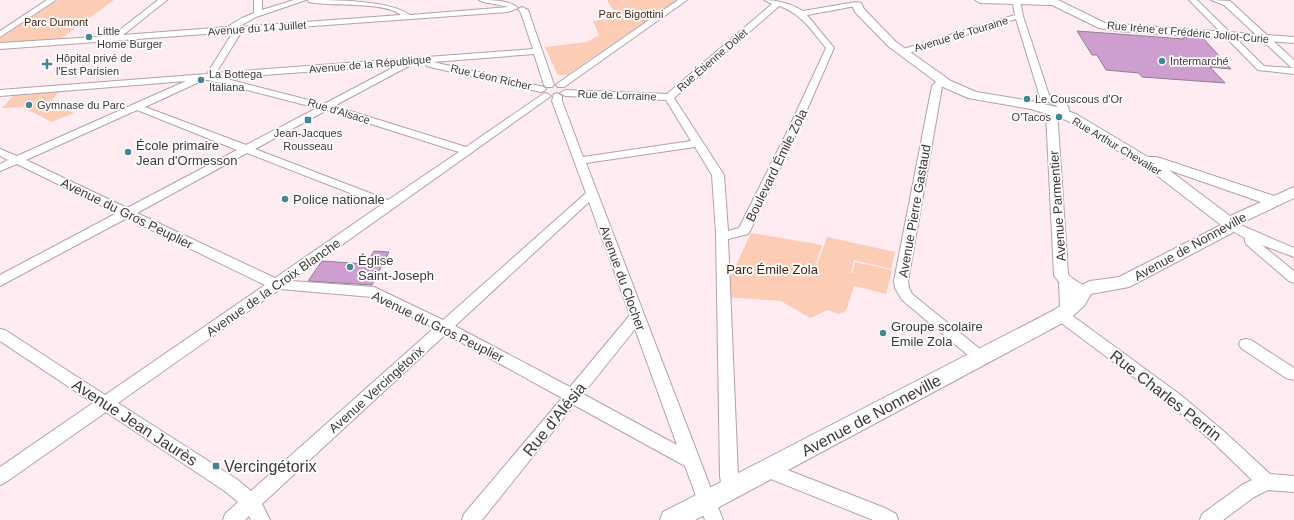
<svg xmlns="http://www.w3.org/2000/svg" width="1294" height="520" viewBox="0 0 1294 520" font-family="Helvetica,sans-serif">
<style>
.green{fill:#fdccb5}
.building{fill:#cd9ecf;stroke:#908190}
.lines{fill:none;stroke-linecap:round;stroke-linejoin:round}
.minor-casing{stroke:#b5a0a8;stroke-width:2}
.tertiary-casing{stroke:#b5a0a8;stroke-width:2}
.minor{fill:#fff;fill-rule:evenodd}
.tertiary{fill:#fff;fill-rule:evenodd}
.poi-dot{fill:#448698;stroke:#fff;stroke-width:1.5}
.labels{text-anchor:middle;stroke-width:3.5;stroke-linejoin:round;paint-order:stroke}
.far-park-label{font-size:11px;fill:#451d07;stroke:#fff}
.far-street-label{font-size:11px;fill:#3f3639;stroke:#fff}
.far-poi-label{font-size:11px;fill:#3f3639;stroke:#fff;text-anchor:start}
.poi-label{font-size:13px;fill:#3f3639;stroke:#fff;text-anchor:start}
.street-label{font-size:13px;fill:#3f3639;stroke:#fff}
.park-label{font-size:13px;fill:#451d07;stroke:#fff}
.near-street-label{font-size:16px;fill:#3f3639;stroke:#fff}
.near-poi-label{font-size:16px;fill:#3f3639;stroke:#fff;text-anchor:start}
</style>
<rect width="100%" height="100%" fill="#feecf2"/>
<g class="green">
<path d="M58 0H114L59 40 0 44V38Z"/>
<path d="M607 0H677L567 75H558L545 47 587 42 599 35 593 21 618 18Z"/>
<path d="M60 90 50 103 74 113 52 122 22 107 2 108 16 93Z"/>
<path d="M751 233 822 245 816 263 817 264 827 237 895 252 891 269 854 260 851 272 845 271 852 273 855 262 892 270 886 294 854 286 846 311 838 314 828 310 810 318 781 301 726 297 727 285Z"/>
</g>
<g class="building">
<path d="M1077 31 1184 39 1183 37 1203 38 1231 69 1210 67 1225 83 1142 77 1139 73 1106 70 1097 55H1092Z"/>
<path d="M374 251 389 252 372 285 308 281 322 261 366 264Z"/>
</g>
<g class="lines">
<defs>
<g id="minor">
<path d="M47 0H56L0 37V31Z"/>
<path d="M158 0H167L123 35 227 27 242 18 254 13V0H262V10L294 0H306L256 17 238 27 401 15C385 1 332 7 309 2L308 0C335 0 389 0 410 15L509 7 483 2 479 0C494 0 509 0 518 8L508 12 242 31 216 73 533 49 521 13 518 9 522 7 528 10 554 85 552 87H546L544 85 534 54 433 62 544 87 546 89 544 91 541 92 430 67 427 66 426 64 427 62 410 64 409 66 334 106 466 147 543 94 546 93 551 96 291 281 374 287 443 320 586 193 552 101 554 94 557 93 562 96V101L583 157 691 141 666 100 565 96 560 93 565 90 667 94 772 4 764 0C779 0 791 4 803 11L856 2V6L807 15 834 48 798 130 750 231 748 234 728 239 738 476 740 490 737 496 731 498 725 496 722 490 720 476 716 233 712 175 695 147 586 163 723 520H705L685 466 574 405 482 520H462L464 514 562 398 446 334 262 504 270 520H251L249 516 245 520H223L225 514 238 502 226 492 106 412 6 482 0 485V467L93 403 0 341V329L5 330 105 395 265 285 127 218 0 286V275L117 213 17 164 0 171V164L8 160 0 156V149L17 156 186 81 0 96V90L207 74 233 32 0 49V43L112 36ZM779 6C801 13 812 31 826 48L788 130 739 228 728 231 724 175 674 98ZM398 65 324 104 223 78ZM198 80H208L317 108 246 145 145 107 197 83ZM137 110 237 150 127 208 26 160ZM327 110 459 152 388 200 255 149ZM247 153 381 205 275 278 137 213ZM589 202 630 315 570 387 455 326ZM280 289 372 297 434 328 251 491 238 480 118 403ZM635 329 677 445 583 394Z"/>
<path d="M678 0H687L564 87H558L556 85 558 83Z"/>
<path d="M1012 0H1020L1023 16 1049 95C1059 98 1073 104 1068 116H1060L1057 106 1040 97 1016 19 906 54 903 55 899 52 900 50 1015 15Z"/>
<path d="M1189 0H1197L1264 66 1294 68V74L1258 70Z"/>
<path d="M1211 0 1230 1 1294 60V68L1291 67 1224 5Z"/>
<path d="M942 78 947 81 942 87 908 281 909 288 912 294 985 353 988 357 985 361 980 363 975 361 902 300 895 288 894 281 932 86 939 79Z"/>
<path d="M1052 107 1057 110 1068 274C1073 281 1081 282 1085 288L1083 291C1070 295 1060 285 1054 275L1046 113 1049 108Z"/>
<path d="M1231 221 1294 248V257L1262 245 1294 271V283L1289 281 1247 245 1245 242V238L1227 228 1225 225 1227 222Z"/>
<path d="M1061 310 1066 311 1182 396 1228 435 1270 474 1294 476V492L1268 490 1254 497 1223 520H1200L1202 514 1242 485 1252 480 1216 445 1171 405 1056 319 1054 315 1056 311Z"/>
<path d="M1246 339 1251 340 1294 368V380L1286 378 1241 348 1239 344 1241 340Z"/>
<path d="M767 462 885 508 896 514 898 520H873L761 475 758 470 761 465Z"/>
</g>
<g id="tertiary">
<path d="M975 0H1058L1105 23 1294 37V43L1118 31 1099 28 1052 5 980 3Z"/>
<path d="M857 2 861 3 864 9 896 42 951 81 976 92 1031 101 1057 107 1076 114 1148 157H1157L1274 196 1294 187V198L1241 223 1232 233 1129 287 1091 294 1084 306 1068 320 695 520H660L663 512 1054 310 1060 306 1059 284 1062 280 1068 278 1074 280 1077 287 1090 281 1119 277 1221 225 1150 170 1066 120 1031 109 968 98 943 87 888 46 855 12 852 5ZM1169 170 1261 202 1230 216Z"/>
</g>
</defs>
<use href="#minor" class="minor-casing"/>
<use href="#tertiary" class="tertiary-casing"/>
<use href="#minor" class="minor"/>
<use href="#tertiary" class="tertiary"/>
</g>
<g class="poi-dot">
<circle cx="89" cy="37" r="4"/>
<circle cx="1162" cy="61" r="4"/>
<path d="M45 58h4v4h4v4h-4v4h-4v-4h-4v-4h4z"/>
<circle cx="201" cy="80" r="4"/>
<circle cx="1027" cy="99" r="4"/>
<circle cx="29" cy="105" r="4"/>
<circle cx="1059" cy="117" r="4"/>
<rect x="304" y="116" width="8" height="8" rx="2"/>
<circle cx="128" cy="152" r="4"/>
<circle cx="285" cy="199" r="4"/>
<circle cx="350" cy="267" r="4"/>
<circle cx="883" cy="333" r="4"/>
<rect x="212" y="462" width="8" height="8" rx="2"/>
</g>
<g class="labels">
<g class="far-park-label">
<text x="631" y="18">Parc Bigottini</text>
<text x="56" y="26">Parc Dumont</text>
</g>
<g class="far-street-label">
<text transform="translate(257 28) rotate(-4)" y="4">Avenue du 14 Juillet</text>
<text transform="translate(1188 32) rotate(5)" y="4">Rue Irène et Frédéric Joliot-Curie</text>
<text transform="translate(961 34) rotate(-17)" y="4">Avenue de Touraine</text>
<text transform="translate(712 60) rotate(-41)" y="4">Rue Étienne Dolet</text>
<text transform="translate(370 64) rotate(-5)" y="4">Avenue de la République</text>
<text transform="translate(491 77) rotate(13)" y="4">Rue Léon Richer</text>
<text transform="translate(617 95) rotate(2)" y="4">Rue de Lorraine</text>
<text transform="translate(339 111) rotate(17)" y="4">Rue d'Alsace</text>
<text transform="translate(1117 146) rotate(31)" y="4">Rue Arthur Chevalier</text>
</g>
<g class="far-poi-label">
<text x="97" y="35">Little<tspan x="97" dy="13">Home Burger</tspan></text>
<text x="56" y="62">Hôpital privé de<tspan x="56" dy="13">l'Est Parisien</tspan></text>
<text x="1170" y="65">Intermarché</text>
<text x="209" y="78">La Bottega<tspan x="209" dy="13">Italiana</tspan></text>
<text x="1035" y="103">Le Couscous d'Or</text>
<text x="37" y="109">Gymnase du Parc</text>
<text x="1051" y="121" text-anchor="end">O'Tacos</text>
<text x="308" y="137" text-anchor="middle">Jean-Jacques<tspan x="308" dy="13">Rousseau</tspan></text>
</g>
<g class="poi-label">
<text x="136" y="150">École primaire<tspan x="136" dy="15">Jean d'Ormesson</tspan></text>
<text x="293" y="204">Police nationale</text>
<text x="358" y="265">Église<tspan x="358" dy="15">Saint-Joseph</tspan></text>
<text x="891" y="331">Groupe scolaire<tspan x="891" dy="15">Emile Zola</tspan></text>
</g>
<g class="street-label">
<text transform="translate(776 165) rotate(-64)" y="5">Boulevard Émile Zola</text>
<text transform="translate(1057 206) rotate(-94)" y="5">Avenue Parmentier</text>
<text transform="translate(914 211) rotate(-80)" y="5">Avenue Pierre Gastaud</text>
<text transform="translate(127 213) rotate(26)" y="5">Avenue du Gros Peuplier</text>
<text transform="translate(1190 246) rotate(-29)" y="5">Avenue de Nonneville</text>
<text transform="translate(623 278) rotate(70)" y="5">Avenue du Clocher</text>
<text transform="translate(273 287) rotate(-35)" y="5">Avenue de la Croix Blanche</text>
<text transform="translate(438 326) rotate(26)" y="5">Avenue du Gros Peuplier</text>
<text transform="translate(376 389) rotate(-42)" y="5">Avenue Vercingétorix</text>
</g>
<g class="park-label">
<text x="772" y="274">Parc Émile Zola</text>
</g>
<g class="near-street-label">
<text transform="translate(1166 395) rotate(38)" y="6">Rue Charles Perrin</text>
<text transform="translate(871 415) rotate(-28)" y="6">Avenue de Nonneville</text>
<text transform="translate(554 419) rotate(-51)" y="6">Rue d'Alésia</text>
<text transform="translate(135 422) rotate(33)" y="6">Avenue Jean Jaurès</text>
</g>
<g class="near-poi-label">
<text x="224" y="472">Vercingétorix</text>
</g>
</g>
</svg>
